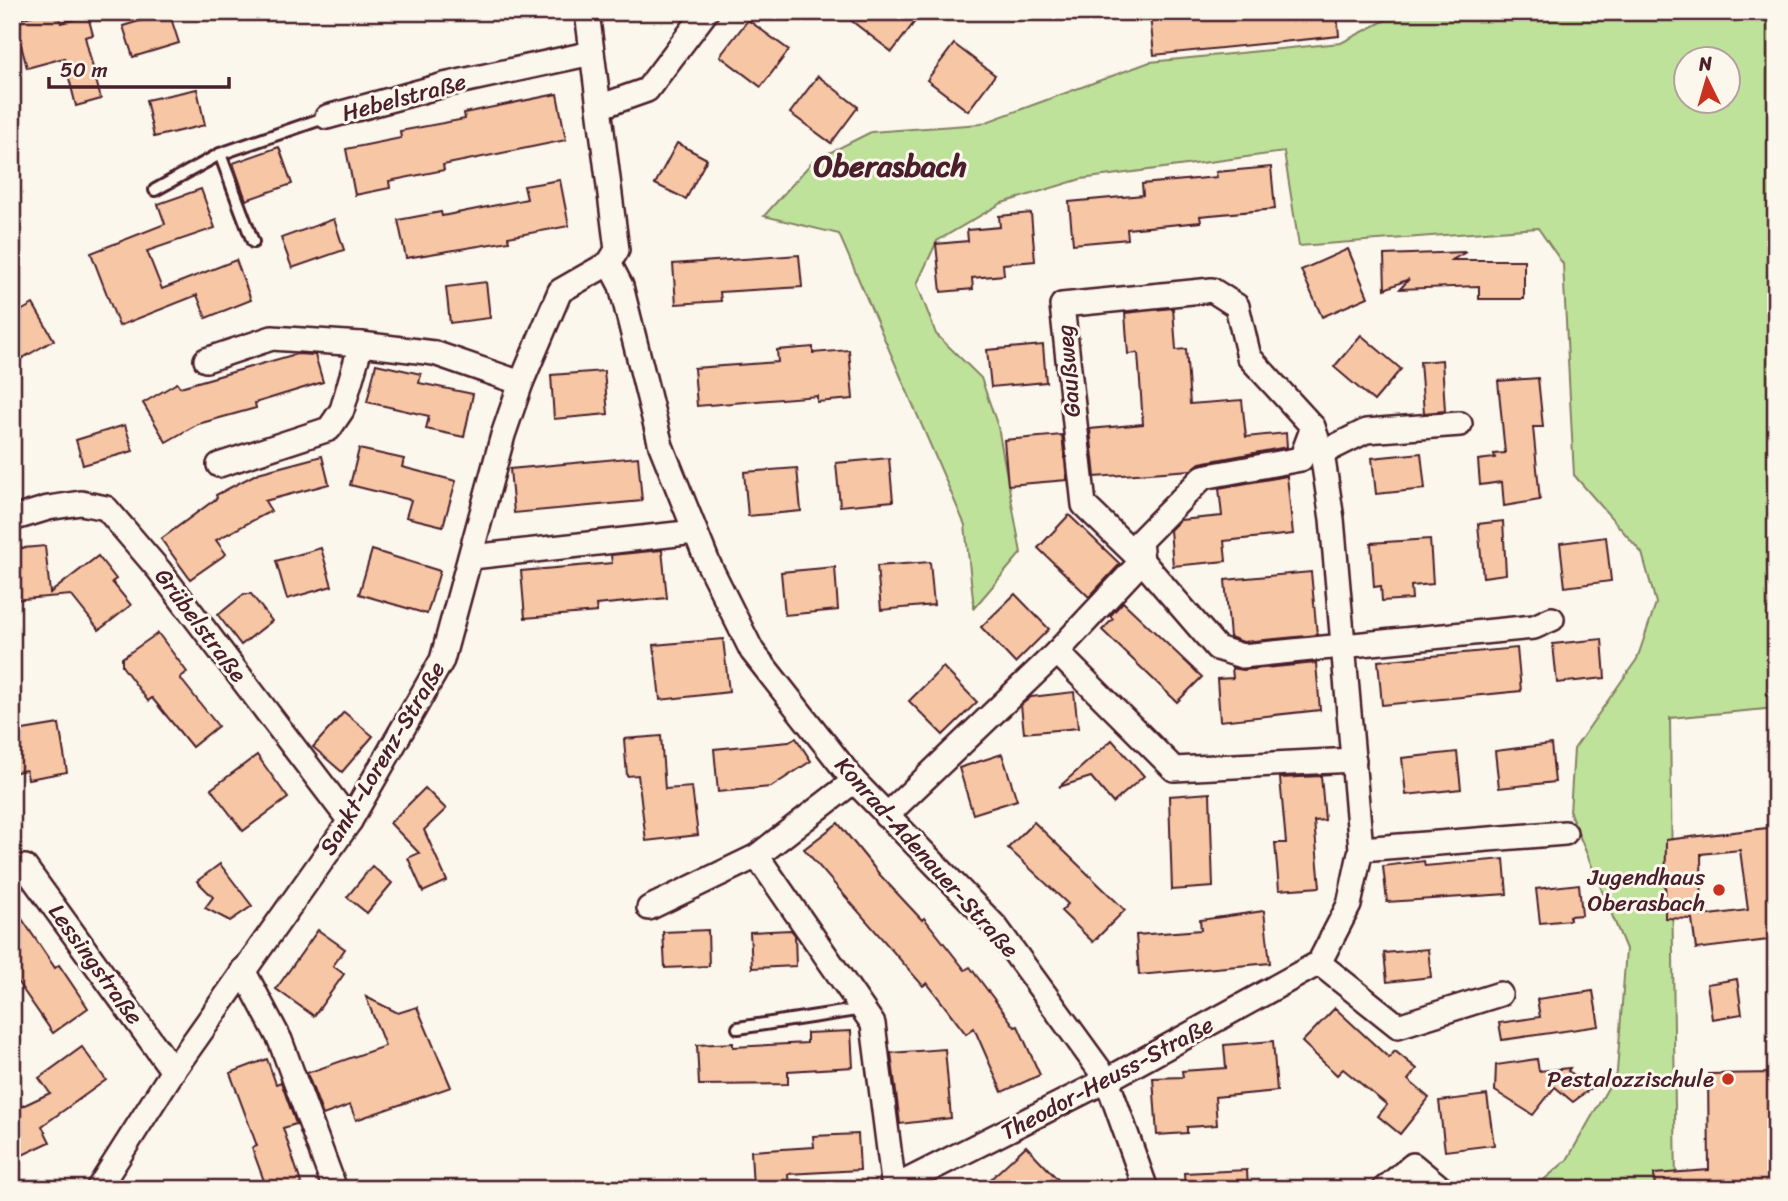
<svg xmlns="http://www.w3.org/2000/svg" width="1788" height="1201" viewBox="0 0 1788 1201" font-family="Sriracha,sans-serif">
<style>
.green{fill:#bfe29b;stroke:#848063;stroke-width:2;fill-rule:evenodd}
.building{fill:#f6c6a5;stroke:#4a1f2b;stroke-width:2;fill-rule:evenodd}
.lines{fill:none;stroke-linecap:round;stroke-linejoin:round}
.service-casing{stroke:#4a1f2b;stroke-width:16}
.minor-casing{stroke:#4a1f2b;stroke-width:28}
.service{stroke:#fbf7ec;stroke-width:10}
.minor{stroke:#fbf7ec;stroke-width:23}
.poi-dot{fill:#c8321e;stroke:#fbf7ec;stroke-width:2.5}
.labels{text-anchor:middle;stroke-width:6;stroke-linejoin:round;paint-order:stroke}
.street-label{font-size:23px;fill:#4a1f2b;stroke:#fbf7ec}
.poi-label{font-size:23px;fill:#4a1f2b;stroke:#fbf7ec;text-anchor:end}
.district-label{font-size:30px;font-weight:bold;fill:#4a1f2b;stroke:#fbf7ec}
</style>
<rect width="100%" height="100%" fill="#fbf7ec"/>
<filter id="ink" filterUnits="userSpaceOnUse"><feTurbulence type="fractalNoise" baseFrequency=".0143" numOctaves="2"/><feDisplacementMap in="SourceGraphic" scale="14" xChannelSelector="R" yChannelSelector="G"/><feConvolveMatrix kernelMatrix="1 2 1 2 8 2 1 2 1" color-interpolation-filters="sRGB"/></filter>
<g filter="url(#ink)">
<path class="green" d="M1401 12H1776V708L1670 718 1676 1189H1533L1567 1160 1617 1072 1626 949 1570 813 1574 749 1637 659 1656 603 1642 553 1574 475 1563 264 1538 228 1299 246 1284 152 1081 179 1002 203 937 241 917 284 936 334 981 378 998 427 1021 553 974 608 965 525 839 234 764 216 813 161 871 132 981 124 1150 62 1341 43ZM1686 60H1728V102H1686Z"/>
<g class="building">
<path d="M46 12H58L61 23 88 16 93 35 85 37 101 99 76 106 64 58 27 68 21 45 12 47V21Z"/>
<path d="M169 12 179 43 133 57 123 26Z"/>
<path d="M840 12H922L892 52Z"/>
<path d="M1179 12H1337L1339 36 1154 55 1150 15Z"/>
<path d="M748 20 789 50 761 87 720 56Z"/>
<path d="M954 44 995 75 968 111 927 80Z"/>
<path d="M818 76 858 107 831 143 790 113Z"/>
<path d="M197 89 205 125 154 137 146 100Z"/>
<path d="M557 94 566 140 443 165 444 170 389 181 390 188 355 195 346 149 401 138 400 131 465 119 464 113Z"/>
<path d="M677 143 707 159 686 199 655 184Z"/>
<path d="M279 147 292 184 246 200 233 163Z"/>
<path d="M1271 167 1275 209 1200 216 1201 222 1127 229 1128 239 1073 244 1069 202 1143 195 1142 184 1217 177 1216 172Z"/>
<path d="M560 180 569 226 508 237 509 241 406 258 398 220 441 212 442 216 527 199 524 186Z"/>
<path d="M201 189 215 228 147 251 162 289 236 260 251 300 206 318 197 295 119 326 91 253 165 224 158 204Z"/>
<path d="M1031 213 1035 261 1003 264 1004 275 972 278 973 289 941 292 936 244 968 241 967 230 1000 227 999 216Z"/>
<path d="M334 219 344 250 292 268 281 238Z"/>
<path d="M1348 249 1368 297 1322 317 1301 270Z"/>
<path d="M1466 252 1452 260H1524V299H1479V286L1400 289 1409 279 1385 289 1384 255Z"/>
<path d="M799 255 802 287 720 292 721 301 676 304 673 264Z"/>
<path d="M486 282 490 318 450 323 446 287Z"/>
<path d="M33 304 54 340 12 364V316Z"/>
<path d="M1173 308 1176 350 1186 349 1190 404 1242 400 1246 437 1286 433 1287 447 1200 463 1191 470 1095 477 1090 429 1143 424 1138 353 1128 354 1125 313Z"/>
<path d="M1361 335 1401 369 1374 401 1334 367Z"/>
<path d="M1043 345 1046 382 991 387 987 350Z"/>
<path d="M813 347V353L849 350 853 399 817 402V396L697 406 694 368 778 362 777 350Z"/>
<path d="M296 354 315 355 323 382 255 403 256 408 198 424 166 442 143 403 177 383 180 387Z"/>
<path d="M1442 360 1445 411 1424 413 1420 362Z"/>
<path d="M376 364 421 374 419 383 473 394 464 437 426 429 429 416 367 402Z"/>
<path d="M604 371 608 414 554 419 551 375Z"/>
<path d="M1538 378 1543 427H1533L1540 500 1504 506 1502 482 1480 485 1478 460 1495 458 1494 454 1505 453 1498 381Z"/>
<path d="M125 425 133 451 83 465 76 440Z"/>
<path d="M1062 435 1067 480 1008 485 1004 440Z"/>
<path d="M359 449 404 459 402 467 456 481 443 526 406 517 411 500 350 485Z"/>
<path d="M1421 453 1425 489 1376 494 1372 458Z"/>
<path d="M322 456 329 484 265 501 271 511 216 540 226 554 190 579 161 539 217 498 216 495 258 473Z"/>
<path d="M638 457 642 501 514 513 510 469Z"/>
<path d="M889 458 893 501 840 506 836 463Z"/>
<path d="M797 468 801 511 748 516 744 472Z"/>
<path d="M1287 476 1293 534 1224 541 1226 561 1173 566 1170 530 1180 520 1222 516 1219 488Z"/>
<path d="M1069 515 1120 564 1089 597 1038 548Z"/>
<path d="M1503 521 1506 574 1483 577 1478 524Z"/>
<path d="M1606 537 1611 581 1565 587 1560 543Z"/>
<path d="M1430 539 1433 584 1411 586 1412 599 1382 601 1381 586 1374 587 1371 543Z"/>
<path d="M45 546 50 593 98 556 116 579 112 582 131 605 99 630 71 595 12 600V549Z"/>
<path d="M321 548 332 586 287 599 276 561Z"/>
<path d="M372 550 440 571 427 614 359 594Z"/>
<path d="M662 550 667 598 596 605 597 612 525 618 521 571 612 563 611 555Z"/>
<path d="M930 562 934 605 881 610 877 566Z"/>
<path d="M835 567 838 610 785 615 781 572Z"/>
<path d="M1311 572 1317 635 1243 642 1230 637 1225 580Z"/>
<path d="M244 594H251L272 621 241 645 218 615Z"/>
<path d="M1015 594 1049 629 1015 663 981 627Z"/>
<path d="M1123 602 1202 677 1177 702 1102 630 1113 619 1110 616Z"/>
<path d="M158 633 187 672 180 678 218 726 192 747 152 698 148 701 122 666V658Z"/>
<path d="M723 639 729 692 660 700 654 645Z"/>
<path d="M1602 639 1605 678 1557 683 1553 644Z"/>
<path d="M1517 648 1521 691 1382 705 1378 661Z"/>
<path d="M1316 663 1320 710 1220 721 1217 679 1233 678 1232 668 1243 670Z"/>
<path d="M943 667 977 702 943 735 909 701Z"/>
<path d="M1074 692 1078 728 1024 733 1021 705 1031 697Z"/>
<path d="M344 712 373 736 342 772 313 747Z"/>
<path d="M59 724 67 772 28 779 26 770 12 773V738L23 730Z"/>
<path d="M661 736 665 789 692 787 698 835 646 841 638 775 627 776 624 739Z"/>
<path d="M796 738 811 761 771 787 718 792 714 749 789 742Z"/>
<path d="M1112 740 1144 776 1113 803 1091 777 1059 787Z"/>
<path d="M1551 744 1555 782 1499 788 1495 751Z"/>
<path d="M1457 752 1461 789 1406 795 1402 758Z"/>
<path d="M1002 754 1017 800 973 814 959 768Z"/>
<path d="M257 755 288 798 243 831 211 789Z"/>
<path d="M1321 776 1325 820 1314 821 1320 887 1279 890 1275 843H1286L1280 778Z"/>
<path d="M425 788 446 809 424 830 447 881 423 892 408 858 419 853 390 823Z"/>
<path d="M1210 793 1213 887 1172 890 1169 796Z"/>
<path d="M1034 822 1125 910 1093 942 1061 911 1068 904 1008 848Z"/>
<path d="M838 823 880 875 922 920 924 918 965 970 970 967 1015 1027 1018 1026 1040 1075 1002 1092 974 1028 966 1034 927 983 923 986 804 849Z"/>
<path d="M1776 827V939L1696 949 1692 919 1665 918 1666 840ZM1740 850 1748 910 1702 916 1701 854Z"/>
<path d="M1504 859 1507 894 1387 902 1383 866 1424 861 1425 866Z"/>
<path d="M220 864 252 906 230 921 205 908 213 897 197 881Z"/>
<path d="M372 866 392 883 367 913 347 897Z"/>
<path d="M1579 884 1582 915 1569 916 1570 920 1540 923 1536 889Z"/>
<path d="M12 904 55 968 59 965 88 1008 53 1033 12 974Z"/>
<path d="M1264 911 1270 963 1139 975 1136 935 1201 930 1200 920Z"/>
<path d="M318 930 345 949 333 966 344 974 314 1016 276 989Z"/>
<path d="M708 930 709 966 665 968 663 932Z"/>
<path d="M791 930 795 935 796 966 752 968 750 932Z"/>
<path d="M1428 949 1431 977 1387 982 1384 953Z"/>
<path d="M1737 979 1742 1014 1712 1019 1707 984Z"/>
<path d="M1593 991 1599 1026 1502 1040 1499 1023 1540 1017 1537 999Z"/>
<path d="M366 997 398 1013 417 1007 451 1087 356 1120 350 1105 323 1115 307 1073 385 1046Z"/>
<path d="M1335 1008 1389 1058 1395 1051 1417 1069 1408 1080 1429 1098 1400 1134 1378 1116 1387 1105 1343 1069 1337 1075 1302 1042Z"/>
<path d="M851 1031 853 1067 788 1071V1084L699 1085 697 1045 733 1043V1047L807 1043V1033Z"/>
<path d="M1273 1041 1277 1091 1215 1097 1217 1125 1187 1127V1133L1157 1135 1153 1078 1183 1077 1182 1071 1226 1068 1224 1045Z"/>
<path d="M82 1047 106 1080 42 1126 50 1142 12 1160V1111L50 1093 39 1078Z"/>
<path d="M945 1049 951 1118 900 1124 891 1053Z"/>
<path d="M267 1059 276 1084 281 1082 296 1124 283 1128 303 1189H267L252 1148 257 1146 230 1073Z"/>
<path d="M1537 1059 1539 1071 1570 1068 1568 1071 1594 1086 1573 1102 1555 1087 1533 1115 1495 1091 1496 1065Z"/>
<path d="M1776 1073V1189H1655L1654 1174 1709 1170 1708 1074Z"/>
<path d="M1487 1095 1494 1145 1445 1151 1439 1101Z"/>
<path d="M858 1134 860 1170 788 1174 789 1189H753L751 1151 814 1147 813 1136Z"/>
<path d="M1026 1146 1067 1189H980Z"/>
<path d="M1247 1170 1248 1189H1185L1184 1173Z"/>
</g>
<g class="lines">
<defs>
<g id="service">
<path d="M220 154 253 242"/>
<path d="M155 190 220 154 327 117"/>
<path d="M738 1028 863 1009"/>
</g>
<g id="minor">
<path d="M587 12 617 250 609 263 621 286 661 446 708 563 752 651 854 781 996 927 1107 1080 1146 1189"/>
<path d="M599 107 647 90 706 12"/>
<path d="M327 117 444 85 592 53"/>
<path d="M206 360 272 338 361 344 434 353 521 383"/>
<path d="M1322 453 1366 431 1460 424"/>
<path d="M219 465 329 429 342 410 361 344"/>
<path d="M12 519 48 508 81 503 106 508 159 570 350 821"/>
<path d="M472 557 695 532"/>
<path d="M1057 652 1174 769 1354 760"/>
<path d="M886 816 1057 652 1142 561 1140 541 1203 477 1301 459 1313 427"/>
<path d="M1361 849 1565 833"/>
<path d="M757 856 873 1024 894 1189"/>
<path d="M12 867H25L173 1071"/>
<path d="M649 908 757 856 854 781"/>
<path d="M1319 963 1398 1026 1500 994"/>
<path d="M243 970 280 1040 335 1189"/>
<path d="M893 1188 1107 1080 1319 963 1349 905 1361 849 1332 519 1322 453 1313 427 1249 357 1237 306 1212 290 1062 305 1084 505 1142 561 1217 648 1242 656 1534 627 1552 619"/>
<path d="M98 1189 173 1071 350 821 442 660 503 435 521 383 560 291 609 263"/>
<path d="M1384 1189 1413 1165 1442 1189"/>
</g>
</defs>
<use href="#service" class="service-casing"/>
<use href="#minor" class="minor-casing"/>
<use href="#service" class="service"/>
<use href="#minor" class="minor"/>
</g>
</g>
<g class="poi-dot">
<circle cx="1719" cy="890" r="7"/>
<circle cx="1728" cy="1079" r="7"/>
</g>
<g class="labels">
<g class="street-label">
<text transform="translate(404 97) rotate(-15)" y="8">Hebelstraße</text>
<text transform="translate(1068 371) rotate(-95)" y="8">Gaußweg</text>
<text transform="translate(201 625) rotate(53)" y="8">Grübelstraße</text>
<text transform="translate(382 758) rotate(-59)" y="8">Sankt-Lorenz-Straße</text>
<text transform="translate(927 857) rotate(48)" y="8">Konrad-Adenauer-Straße</text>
<text transform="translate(96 964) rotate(54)" y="8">Lessingstraße</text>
<text transform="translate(1107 1078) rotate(-28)" y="8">Theodor-Heuss-Straße</text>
</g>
<g class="poi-label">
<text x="1705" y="885">Jugendhaus<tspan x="1705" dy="26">Oberasbach</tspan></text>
<text x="1714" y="1087">Pestalozzischule</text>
</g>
<g class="district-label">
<text x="890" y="176">Oberasbach</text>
</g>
</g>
<rect width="1788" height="1201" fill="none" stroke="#fbf7ec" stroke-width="42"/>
<rect x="21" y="21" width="1746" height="1159" fill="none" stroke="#4a1f2b" stroke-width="2.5" filter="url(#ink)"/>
<g transform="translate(1707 80) rotate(355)"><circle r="33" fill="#fbf7ec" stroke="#b4a19f" stroke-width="2"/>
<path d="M0-5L12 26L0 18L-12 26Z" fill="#c8321e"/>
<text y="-10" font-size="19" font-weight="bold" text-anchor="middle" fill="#4a1f2b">N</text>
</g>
<path d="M49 77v10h180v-10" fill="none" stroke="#4a1f2b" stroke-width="3.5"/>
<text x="60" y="77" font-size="21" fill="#4a1f2b" stroke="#fbf7ec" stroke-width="5" paint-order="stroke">50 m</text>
</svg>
